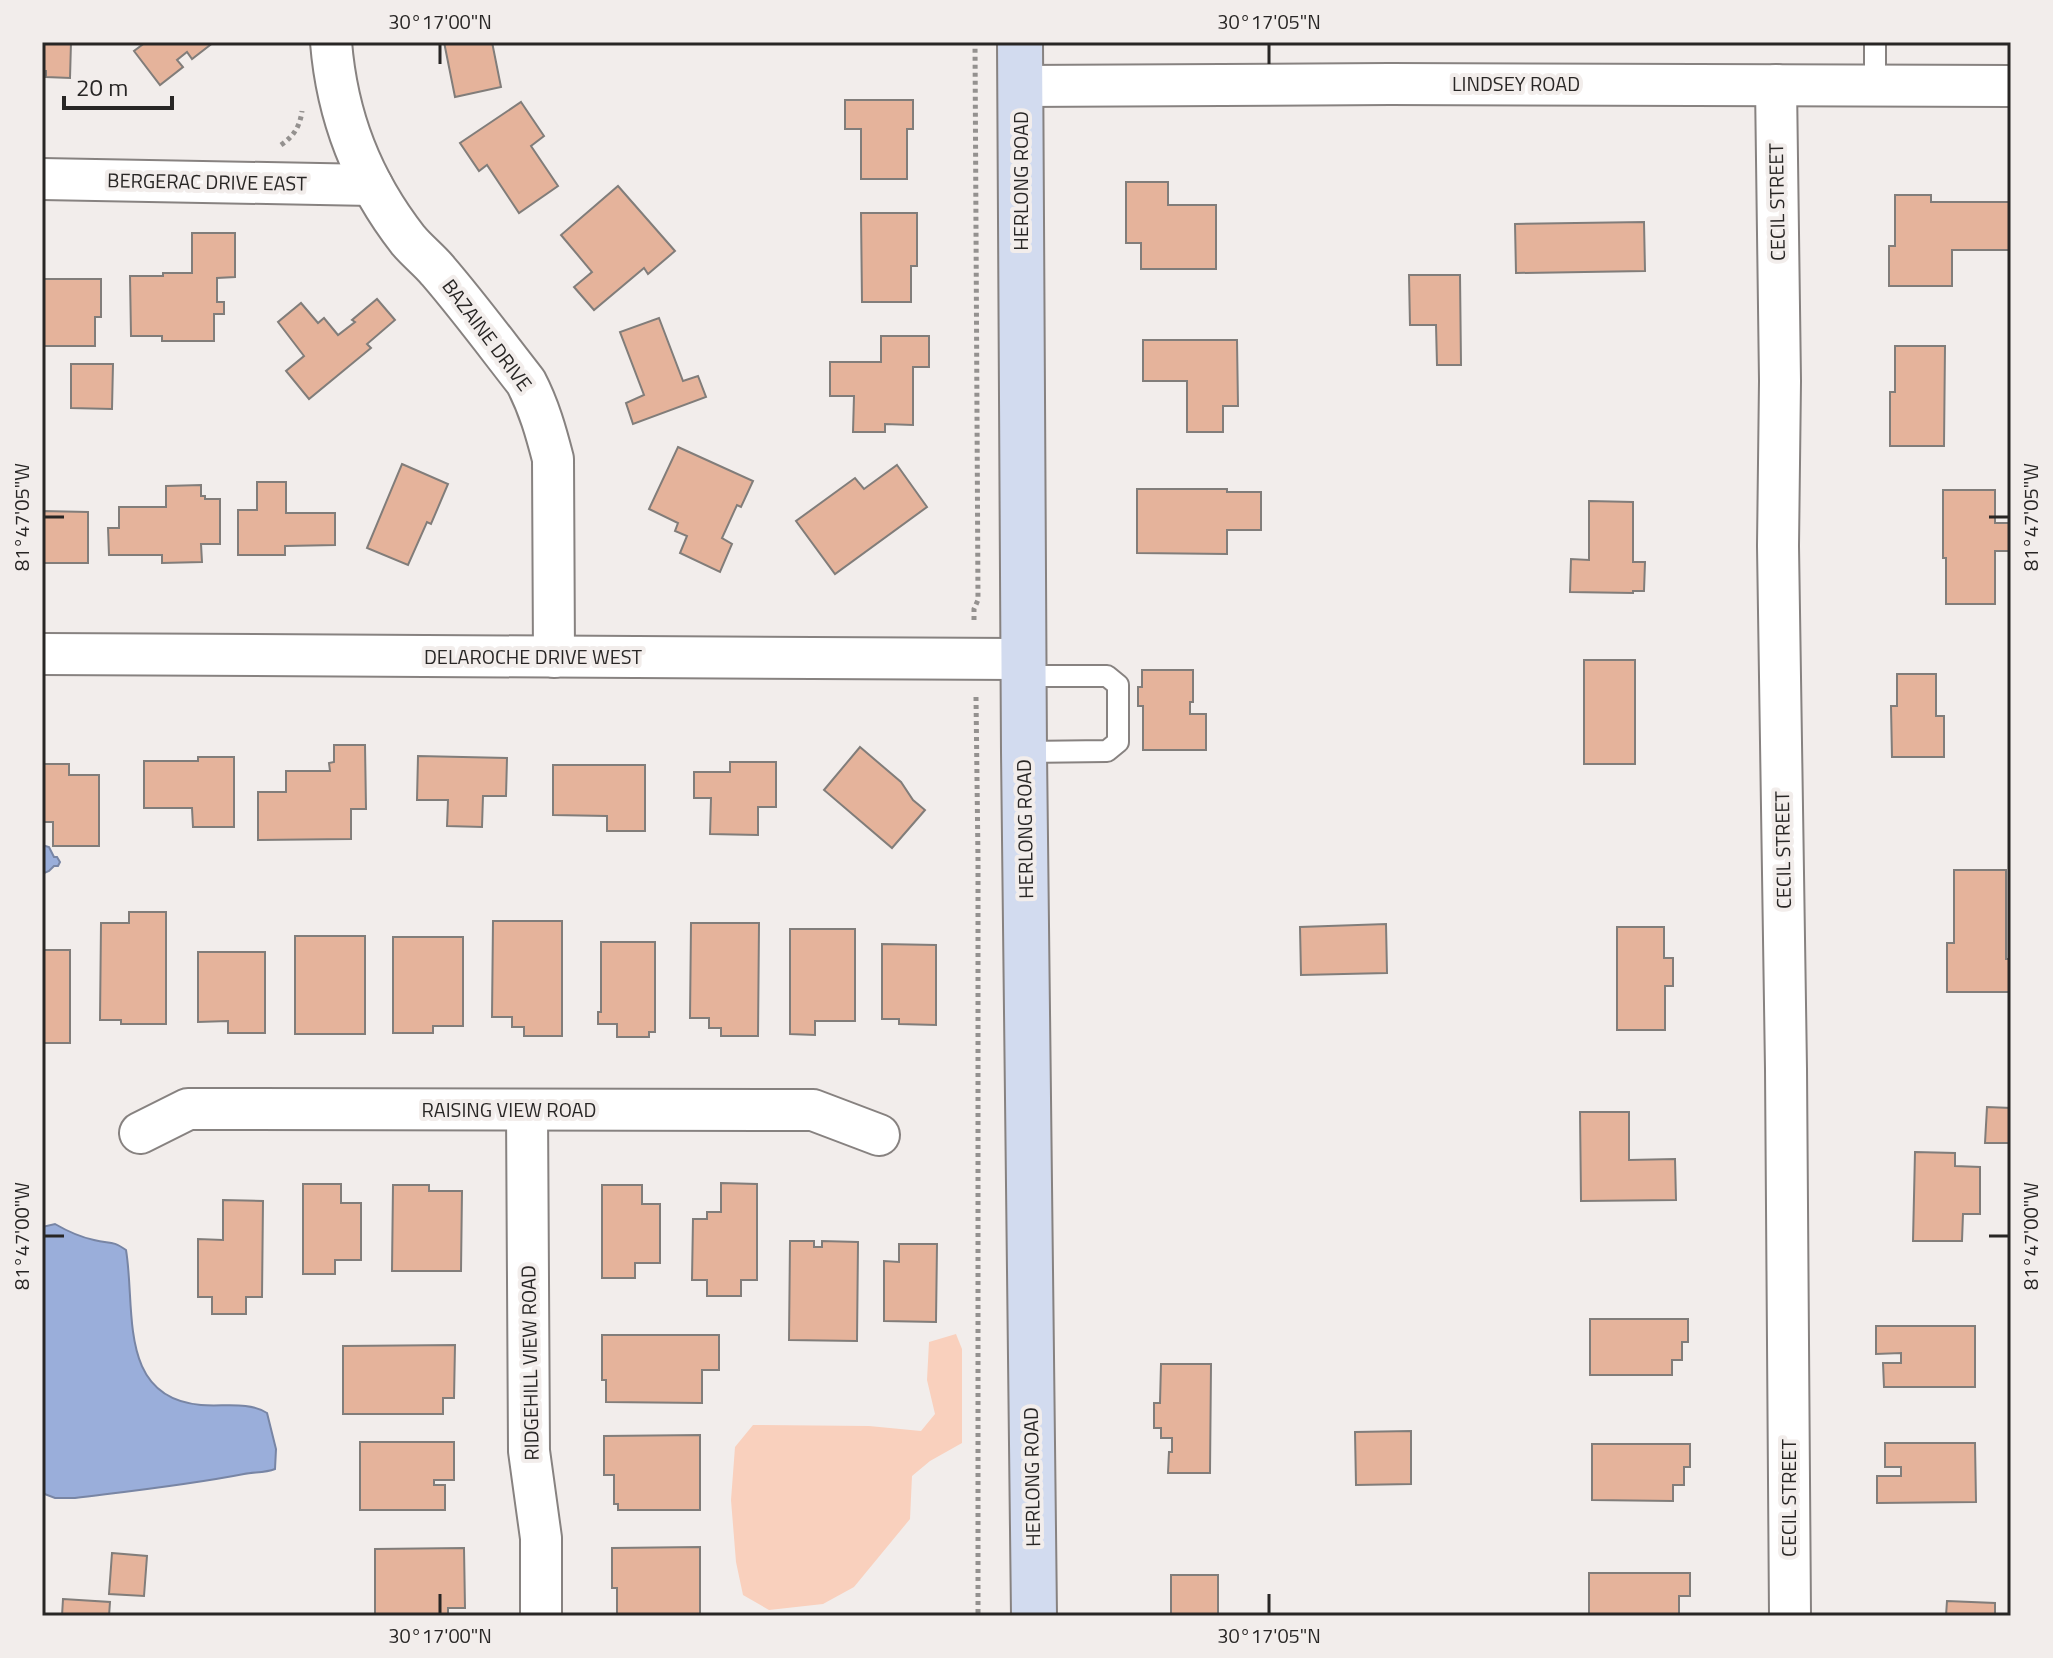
<svg xmlns="http://www.w3.org/2000/svg" width="2053" height="1658" viewBox="0 0 2053 1658" font-family="'Titillium Web',sans-serif">
<style>
.green{fill:#f9d0bd}
.water{fill:#9aaeda;stroke:#7885a4;stroke-width:2}
.building{fill:#e5b39b;stroke:#817d7a;stroke-width:2}
.lines{fill:none;stroke-linecap:round;stroke-linejoin:round}
.lane-casing{stroke:#878280;stroke-width:24}
.street-casing{stroke:#878280;stroke-width:44}
.secondary-casing{stroke:#878280;stroke-width:48}
.path{stroke:#94918f;stroke-width:5;stroke-dasharray:4 4;stroke-linecap:butt}
.lane{stroke:#fff;stroke-width:20}
.street{stroke:#fff;stroke-width:40}
.secondary{stroke:#d2dbef;stroke-width:44}
.ticks{fill:none;stroke:#282625;stroke-width:3}
.labels{text-anchor:middle;stroke-width:8;stroke-linejoin:round;paint-order:stroke}
.street-label{font-size:20px;fill:#282625;stroke:#f2edeb}
.neatline{fill:none;stroke:#282625;stroke-width:3}
.ticks-label{font-size:20px;text-anchor:middle;fill:#282625}
</style>
<rect width="100%" height="100%" fill="#f2edeb"/>
<path class="green" d="M956 1334 962 1349V1443L930 1461 912 1476 910 1519 854 1587 823 1604 769 1610 743 1595 736 1562 731 1500 735 1447 753 1425 869 1426 921 1431 935 1414 927 1380 929 1342Z"/>
<g class="water">
<path d="M42 845 49 847 54 857H57L60 862 58 866H54L49 871 42 874Z"/>
<path d="M55 1224C67 1231 80 1237 94 1240 110 1244 112 1240 126 1250 136 1309 117 1398 201 1405 223 1407 248 1401 267 1413L276 1449 275 1469C265 1473 255 1472 244 1474 188 1485 131 1491 75 1498H55L42 1493V1227Z"/>
</g>
<g class="building">
<path d="M42 42H71L70 78 46 77V71H42Z"/>
<path d="M146 42H214L192 59 187 52 177 60 183 67 160 85 134 51Z"/>
<path d="M444 42H492L501 87 455 97Z"/>
<path d="M845 100H913V129H907V179H861V129H845Z"/>
<path d="M521 102 544 136 531 146 558 186 519 213 487 165 479 171 460 143Z"/>
<path d="M1126 182H1168V205H1216V269H1141V243H1126Z"/>
<path d="M618 186 675 251 648 274 644 268 594 310 574 287 592 272 561 235Z"/>
<path d="M1895 195H1931V202H2011V250H1952V286H1889V246H1895Z"/>
<path d="M861 213H917V266H911V302H862Z"/>
<path d="M1644 222 1645 271 1516 273 1515 224Z"/>
<path d="M192 233H235V277L217 278V302H224V314H214V341H162V336H131L130 276H163V273H192Z"/>
<path d="M1409 275H1460L1461 365H1437L1436 325H1410Z"/>
<path d="M42 279H101V317H95V346H42Z"/>
<path d="M377 299 395 320 367 344 371 348 309 399 286 371 304 356 278 322 301 303 318 323 324 318 338 335 355 322 352 320Z"/>
<path d="M659 318 683 381 698 376 706 397 633 424 626 403 644 395 620 332Z"/>
<path d="M881 336H929V367H913V425L885 424V432H853L854 396H830V362H881Z"/>
<path d="M1143 340H1237L1238 406H1223V432H1187V381H1143Z"/>
<path d="M1895 346H1945L1944 446H1890V392H1895Z"/>
<path d="M71 364H113L112 409 71 408Z"/>
<path d="M678 447 753 481 741 507 737 505 722 538 732 544 720 572 680 553 687 536 675 531 678 523 649 509Z"/>
<path d="M402 464 448 484 431 524 427 522 408 565 367 548Z"/>
<path d="M897 465 927 507 835 574 796 521 855 478 864 489Z"/>
<path d="M257 482H286V513H335V545L285 546V555H238V510H257Z"/>
<path d="M201 485V496H205V499H220V544H201L202 562 162 563V555H109L108 528H119V507H166V486Z"/>
<path d="M1137 489H1227V492H1261V530H1227V554L1137 553Z"/>
<path d="M1943 490H1995V523H2011V551H1995V604H1946V558H1943Z"/>
<path d="M1589 501 1633 502V562H1645L1644 591H1633V593L1570 592 1571 559 1589 560Z"/>
<path d="M42 511 88 512V563H42Z"/>
<rect x="1584" y="660" width="51" height="104"/>
<path d="M1142 670H1193V702H1190V714H1206V750H1143V706H1138V687H1142Z"/>
<path d="M1897 674H1936V716H1944V757H1892L1891 706H1897Z"/>
<path d="M334 745H365L366 809H351V839L258 840V792H286V771H330L329 763 334 762Z"/>
<path d="M860 747 901 782 913 800 925 810 892 848 824 790Z"/>
<path d="M418 756 507 758 506 796H483L482 827 447 826 448 800H417Z"/>
<path d="M198 757H234V827H193L192 808H144V761H198Z"/>
<path d="M730 762H776V807H758V835L710 834 711 798H694V772H730Z"/>
<path d="M42 764H69V775H99V846H53V822H42Z"/>
<path d="M553 765H645V831H607V816L553 815Z"/>
<path d="M1954 870H2006V959H2011V992H1947V943H1954Z"/>
<path d="M129 912H166V1024H121V1020H100L101 923H129Z"/>
<path d="M493 921H562V1036H524V1027H512V1017H492Z"/>
<path d="M691 923H759L758 1036H721V1028H709V1018H690Z"/>
<path d="M1386 924 1387 973 1301 975 1300 927Z"/>
<path d="M1617 927H1664V958H1673V986H1665V1030H1617Z"/>
<path d="M790 929H855V1021H815V1035L790 1034Z"/>
<rect x="295" y="936" width="70" height="98"/>
<path d="M393 937H463V1026H433V1033H393Z"/>
<path d="M601 942H655V1032H649V1037H617V1024H598V1012H601Z"/>
<path d="M882 944 936 945V1025L899 1024V1019H882Z"/>
<rect x="42" y="950" width="28" height="93"/>
<path d="M198 952H265V1033H228V1021L198 1022Z"/>
<path d="M1987 1107 2011 1108V1143H1985Z"/>
<path d="M1580 1112H1629V1160L1675 1159 1676 1200 1581 1201Z"/>
<path d="M1915 1152 1955 1153V1166L1980 1167V1214H1963L1962 1241H1913Z"/>
<path d="M721 1183 757 1184V1280H741V1296H707V1280H692L693 1219H707V1212H721Z"/>
<path d="M303 1184H341V1203H361V1260H335V1274H303Z"/>
<path d="M393 1185H429V1191H462L461 1271H392Z"/>
<path d="M602 1185H642V1204H660V1263H635V1278H602Z"/>
<path d="M223 1200 263 1201 262 1297H246V1314H212V1297H198V1239L223 1240Z"/>
<path d="M790 1241H814V1247H822V1241L858 1242 857 1341 789 1340Z"/>
<path d="M899 1244H937L936 1322 884 1321V1261L899 1262Z"/>
<path d="M1590 1319H1688V1342H1682V1360H1672V1375H1590Z"/>
<path d="M1876 1326H1975V1387H1884L1883 1363H1901V1353L1876 1354Z"/>
<path d="M602 1335H719V1370H702V1403L606 1402V1380H602Z"/>
<path d="M455 1345 454 1398H443V1414H343V1346Z"/>
<path d="M1161 1364H1211L1210 1473H1168L1169 1452H1172V1438H1161V1428H1154V1403H1160Z"/>
<path d="M1411 1431V1484L1356 1485 1355 1432Z"/>
<path d="M700 1435V1510H618V1504H614V1475H604V1436Z"/>
<path d="M360 1442H454V1480H434V1485H445V1510H360Z"/>
<path d="M1885 1443H1975L1976 1502 1877 1503V1476H1901V1467H1885Z"/>
<path d="M1592 1444H1690V1467H1684V1485H1673V1501L1592 1500Z"/>
<path d="M700 1547V1616H617V1588H612V1548Z"/>
<path d="M464 1548 465 1608H448V1616H375V1549Z"/>
<path d="M112 1553 147 1556 144 1596 109 1594Z"/>
<path d="M1589 1573H1690V1596H1679V1614H1670V1616H1589Z"/>
<rect x="1171" y="1575" width="47" height="41"/>
<path d="M63 1599 110 1602 109 1616H62Z"/>
<path d="M1947 1601 1995 1603V1616H1946Z"/>
</g>
<g class="lines">
<defs>
<g id="lane">
<path d="M1875 42V85"/>
<path d="M1024 676H1107L1118 685V742L1107 751 1024 752"/>
</g>
<g id="street">
<path d="M331 42C337 117 362 181 408 240 417 251 429 260 438 271 469 307 497 345 526 382 539 407 546 432 553 459L554 657"/>
<path d="M1776 85 1780 381 1778 546 1786 1069 1790 1616"/>
<path d="M1021 86 1390 84 2011 86"/>
<path d="M42 179 372 185"/>
<path d="M42 654 1024 659"/>
<path d="M527 1110 529 1451 541 1538V1616"/>
<path d="M140 1133 188 1109 813 1110 879 1135"/>
</g>
<path id="secondary" d="M1020 42 1024 752 1034 1616"/>
</defs>
<use href="#lane" class="lane-casing"/>
<use href="#street" class="street-casing"/>
<use href="#secondary" class="secondary-casing"/>
<g class="path">
<path d="M281 145C294 136 300 126 302 111"/>
<path d="M974 620V609L978 600 975 42"/>
<path d="M976 697 978 860V1616"/>
</g>
<use href="#lane" class="lane"/>
<use href="#street" class="street"/>
<use href="#secondary" class="secondary"/>
</g>
<path class="ticks" d="M440 44V64M1269 44V64M44 517H64M1989 517H2009M44 1236H64M1989 1236H2009M440 1594V1614M1269 1594V1614"/>
<g class="labels">
<g class="street-label">
<text x="1516" y="91">LINDSEY ROAD</text>
<text transform="translate(1021 181) rotate(-90)" y="7">HERLONG ROAD</text>
<text transform="translate(207 182) rotate(1)" y="7">BERGERAC DRIVE EAST</text>
<text transform="translate(1777 202) rotate(-91)" y="7">CECIL STREET</text>
<text transform="translate(487 335) rotate(53)" y="7">BAZAINE DRIVE</text>
<text x="533" y="664">DELAROCHE DRIVE WEST</text>
<text transform="translate(1025 829) rotate(-91)" y="7">HERLONG ROAD</text>
<text transform="translate(1783 850) rotate(-91)" y="7">CECIL STREET</text>
<text x="509" y="1117">RAISING VIEW ROAD</text>
<text transform="translate(530 1363) rotate(-91)" y="7">RIDGEHILL VIEW ROAD</text>
<text transform="translate(1032 1477) rotate(-91)" y="7">HERLONG ROAD</text>
<text transform="translate(1789 1498) rotate(-90)" y="7">CECIL STREET</text>
</g>
</g>
<rect width="2053" height="1658" fill="none" stroke="#f2edeb" stroke-width="88"/>
<path d="M64 96v12h108v-12" fill="none" stroke="#282625" stroke-width="4"/>
<text x="76" y="96" font-size="24" fill="#282625" stroke="#f2edeb" stroke-width="6" paint-order="stroke">20 m</text>
<rect x="44" y="44" width="1965" height="1570" class="neatline"/>
<g class="ticks-label">
<text x="440" y="29">30°17'00"N</text>
<text x="1269" y="29">30°17'05"N</text>
<text transform="translate(2031 517) rotate(-90)" y="7">81°47'05"W</text>
<text transform="translate(22 517) rotate(-90)" y="7">81°47'05"W</text>
<text transform="translate(2031 1236) rotate(-90)" y="7">81°47'00"W</text>
<text transform="translate(22 1236) rotate(-90)" y="7">81°47'00"W</text>
<text x="440" y="1643">30°17'00"N</text>
<text x="1269" y="1643">30°17'05"N</text>
</g>
</svg>
